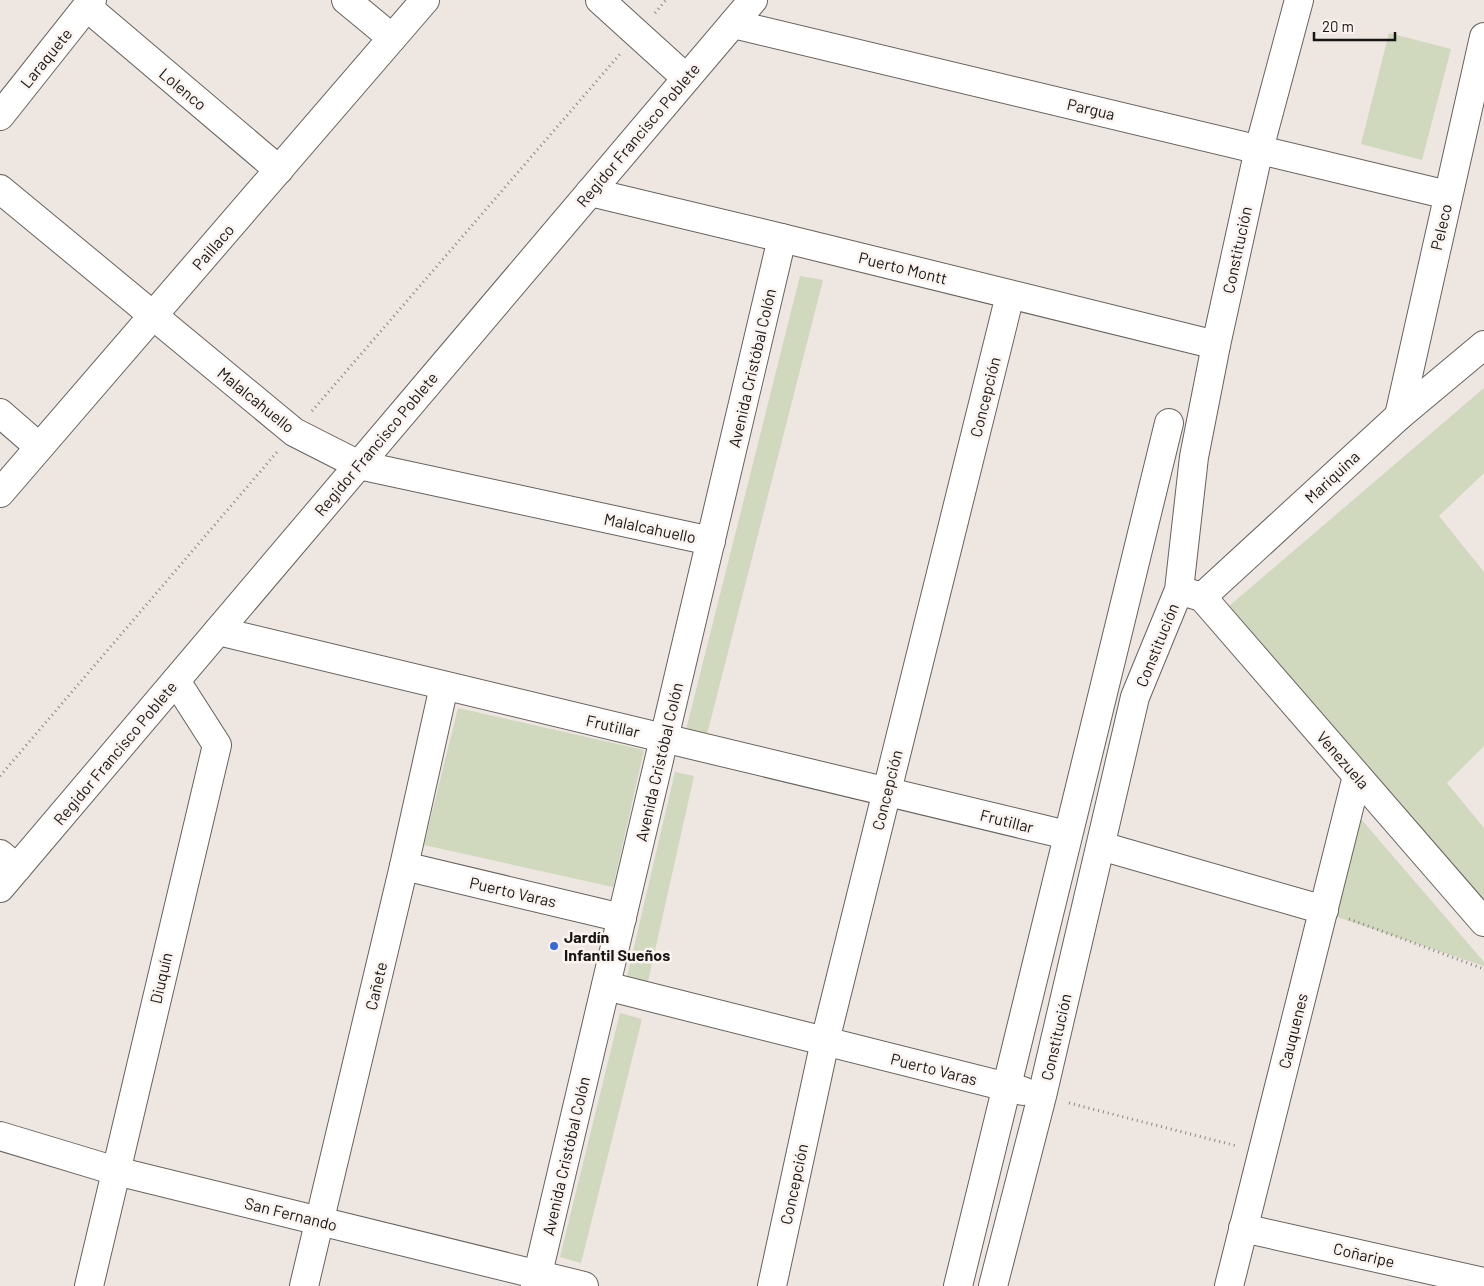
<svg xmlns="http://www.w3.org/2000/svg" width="1484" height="1286" viewBox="0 0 1484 1286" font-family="Barlow,sans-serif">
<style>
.green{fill:#d0d8bd}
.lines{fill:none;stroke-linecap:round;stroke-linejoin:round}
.street-casing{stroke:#68625e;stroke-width:30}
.secondary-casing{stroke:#68625e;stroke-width:30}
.path{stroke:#8a8682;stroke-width:3;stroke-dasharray:1 4;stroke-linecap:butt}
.street{stroke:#fff;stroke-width:28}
.secondary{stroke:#fff;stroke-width:28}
.poi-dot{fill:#3867d7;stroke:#fbf3ef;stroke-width:2}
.labels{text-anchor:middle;stroke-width:5;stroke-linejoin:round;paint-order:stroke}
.street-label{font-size:16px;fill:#181614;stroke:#fbf3ef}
.poi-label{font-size:16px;font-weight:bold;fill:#181614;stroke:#fbf3ef;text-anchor:start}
</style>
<rect width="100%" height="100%" fill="#ede6e1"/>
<g class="green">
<path d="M1389 33 1451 49 1422 160 1361 144Z"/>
<path d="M800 276 823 280 704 746 683 742Z"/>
<path d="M1484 388V473L1439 516 1484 572V746L1447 783 1484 828V899L1481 901 1228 607Z"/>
<path d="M458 708 644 750 613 887 424 845Z"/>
<path d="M675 772 694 776 647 986 626 981Z"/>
<path d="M1361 819 1484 962V966L1331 915Z"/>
<path d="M620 1013 642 1019 581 1263 560 1257Z"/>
</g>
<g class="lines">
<defs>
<g id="street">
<path d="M346 0 392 38"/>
<path d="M600 0 686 78"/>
<path d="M87 7 279 170"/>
<path d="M733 24 1448 195"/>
<path d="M0 116 92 0"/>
<path d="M0 189 294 432 359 465 711 541"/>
<path d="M782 238 1216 345"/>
<path d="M0 413 39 447"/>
<path d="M1399 416 1484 37"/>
<path d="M0 493 425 0"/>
<path d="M1185 592 1202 597 1399 416 1484 345"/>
<path d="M1202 597 1484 922"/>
<path d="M218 631 1067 835"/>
<path d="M1101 846 1324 910"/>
<path d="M0 854 17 868"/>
<path d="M404 866 622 918"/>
<path d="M606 986 1023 1091"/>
<path d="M1243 1228 1484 1282"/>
<path d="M89 1286 217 745 176 681"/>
<path d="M304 1286 404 866 444 686"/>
<path d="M772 1286 825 1041 1010 295"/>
<path d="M958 1286 1169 423"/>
<path d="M993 1286 1042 1096 1135 697 1179 590 1194 457 1216 345 1259 149 1299 0"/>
<path d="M1229 1286 1357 776"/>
</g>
<g id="secondary">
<path d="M0 888 753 0"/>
<path d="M0 1136 116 1171 584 1286"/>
<path d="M535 1286 782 238 590 192"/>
</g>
</defs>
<use href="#street" class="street-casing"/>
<use href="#secondary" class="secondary-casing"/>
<g class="path">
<path d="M655 13 666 0"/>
<path d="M312 411 620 54"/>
<path d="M0 776 277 452"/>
<path d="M1349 919 1484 969"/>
<path d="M1069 1103 1237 1146"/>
</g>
<use href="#street" class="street"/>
<use href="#secondary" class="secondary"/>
</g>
<circle class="poi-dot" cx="554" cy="946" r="5"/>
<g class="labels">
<g class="street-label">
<text transform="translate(46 58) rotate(-51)" y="6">Laraquete</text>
<text transform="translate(183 89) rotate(40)" y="6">Lolenco</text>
<text transform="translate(1091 109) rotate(13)" y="6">Pargua</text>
<text transform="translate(638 135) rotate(-50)" y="6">Regidor Francisco Poblete</text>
<text transform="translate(1441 227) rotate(-77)" y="6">Peleco</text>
<text transform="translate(213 247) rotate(-49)" y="6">Paillaco</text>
<text transform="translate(1237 250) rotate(-78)" y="6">Constitución</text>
<text transform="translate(903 268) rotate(14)" y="6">Puerto Montt</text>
<text transform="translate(752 368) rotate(-77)" y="6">Avenida Cristóbal Colón</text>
<text transform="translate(985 397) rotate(-76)" y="6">Concepción</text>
<text transform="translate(256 400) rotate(39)" y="6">Malalcahuello</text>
<text transform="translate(376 444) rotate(-50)" y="6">Regidor Francisco Poblete</text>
<text transform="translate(1332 477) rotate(-43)" y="6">Mariquina</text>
<text transform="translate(650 528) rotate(12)" y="6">Malalcahuello</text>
<text transform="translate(1157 645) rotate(-68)" y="6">Constitución</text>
<text transform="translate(613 726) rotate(13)" y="6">Frutillar</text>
<text transform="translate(115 753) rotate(-50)" y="6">Regidor Francisco Poblete</text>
<text transform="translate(1343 760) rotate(49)" y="6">Venezuela</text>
<text transform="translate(659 762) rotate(-77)" y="6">Avenida Cristóbal Colón</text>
<text transform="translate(887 790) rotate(-76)" y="6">Concepción</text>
<text transform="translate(1007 821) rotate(14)" y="6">Frutillar</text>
<text transform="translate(513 892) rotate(13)" y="6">Puerto Varas</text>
<text transform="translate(161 978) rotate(-77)" y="6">Diuquín</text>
<text transform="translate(376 986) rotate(-77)" y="6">Cañete</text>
<text transform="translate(1293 1031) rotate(-76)" y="6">Cauquenes</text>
<text transform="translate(1056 1037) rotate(-77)" y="6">Constitución</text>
<text transform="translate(934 1069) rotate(14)" y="6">Puerto Varas</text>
<text transform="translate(566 1156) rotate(-77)" y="6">Avenida Cristóbal Colón</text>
<text transform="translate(794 1184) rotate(-78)" y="6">Concepción</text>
<text transform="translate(291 1214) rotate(14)" y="6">San Fernando</text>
<text transform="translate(1364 1255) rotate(13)" y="6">Coñaripe</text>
</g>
<g class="poi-label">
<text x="564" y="943">Jardín<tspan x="564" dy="18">Infantil Sueños</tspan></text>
</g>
</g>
<path d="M1314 32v8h81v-8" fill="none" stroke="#181614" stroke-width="2.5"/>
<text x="1322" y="32" font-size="15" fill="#181614" stroke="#fbf3ef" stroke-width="4" paint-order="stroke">20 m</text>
</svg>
